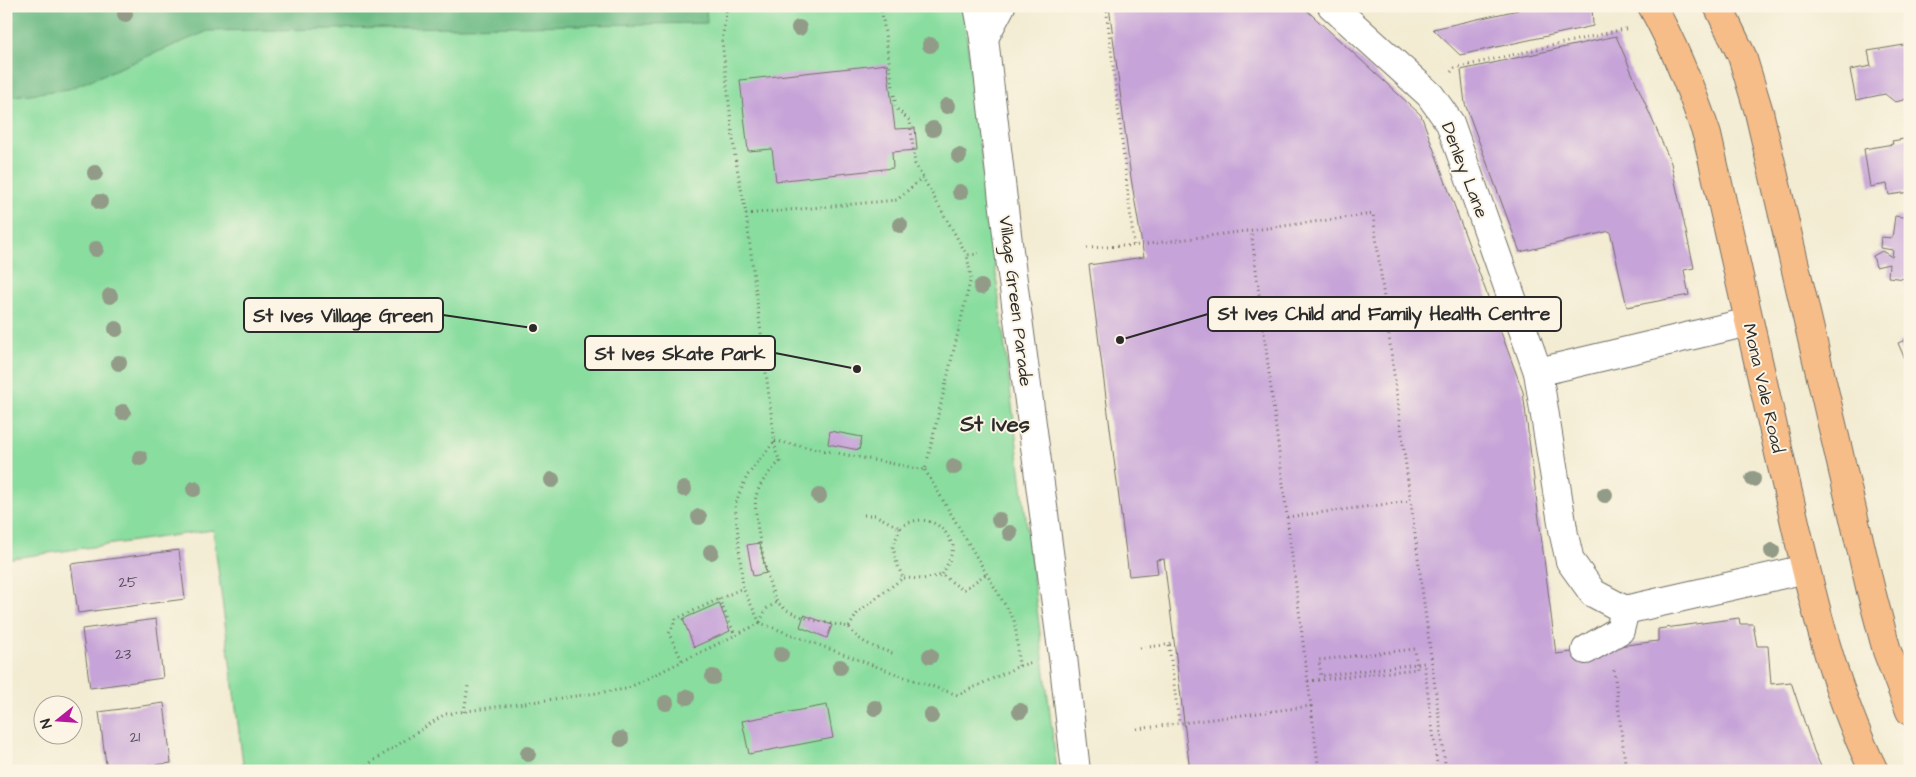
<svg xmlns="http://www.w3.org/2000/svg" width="1916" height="777" viewBox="0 0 1916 777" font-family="'Architects Daughter',sans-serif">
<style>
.green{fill:#89dd9f;stroke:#5a8465}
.forest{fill:#6ebc86;stroke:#4c7458}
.building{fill:#c6a3d8}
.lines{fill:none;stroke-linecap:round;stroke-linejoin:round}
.minor-casing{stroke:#716f66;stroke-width:30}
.highway-casing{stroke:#716f66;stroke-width:30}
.path{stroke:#716f66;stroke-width:3;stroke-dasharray:1 4;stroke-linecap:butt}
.minor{stroke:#fff;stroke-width:28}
.highway{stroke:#f7bd88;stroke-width:28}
.tree{fill:#929b87}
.labels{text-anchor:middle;stroke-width:4;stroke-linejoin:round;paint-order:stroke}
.number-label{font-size:15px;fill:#524956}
.street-label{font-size:18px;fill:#2b2b2b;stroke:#fcf5e5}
.district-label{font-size:22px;font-weight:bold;fill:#2b2b2b;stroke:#fcf5e5}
.leader{fill:none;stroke:#2b2b2b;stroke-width:2}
.callout-dot{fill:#2b2b2b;stroke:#fcf5e5;stroke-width:2}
.callout{fill:#fcf5e5;stroke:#2b2b2b;stroke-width:2}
.callout-label{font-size:19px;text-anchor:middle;font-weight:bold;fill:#2b2b2b}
</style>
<rect width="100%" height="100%" fill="#fcf5e5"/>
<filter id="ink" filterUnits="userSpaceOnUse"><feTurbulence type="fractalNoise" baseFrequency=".02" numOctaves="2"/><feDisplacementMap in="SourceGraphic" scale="10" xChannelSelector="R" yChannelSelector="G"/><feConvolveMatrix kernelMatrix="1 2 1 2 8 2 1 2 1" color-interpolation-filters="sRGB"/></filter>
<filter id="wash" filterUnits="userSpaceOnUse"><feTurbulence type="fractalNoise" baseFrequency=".0096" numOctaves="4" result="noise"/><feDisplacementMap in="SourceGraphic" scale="20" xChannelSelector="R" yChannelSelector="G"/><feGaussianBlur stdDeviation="1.12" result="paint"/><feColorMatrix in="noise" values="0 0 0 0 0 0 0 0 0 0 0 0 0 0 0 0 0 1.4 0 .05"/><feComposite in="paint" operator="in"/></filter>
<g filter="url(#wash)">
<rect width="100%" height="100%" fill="#f3ecd3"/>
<path class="green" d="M6 6H963L1057 771H244L213 530 6 559Z"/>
<path class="forest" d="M6 6H706L707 23 208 31 69 89 6 97Z"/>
<g id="blocks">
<g class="building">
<path d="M1109 6H1302L1421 115 1523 392 1556 654 1658 641V629L1739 618 1740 624H1753L1757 646H1768L1771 684 1791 682 1814 751 1823 771H1190L1164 559 1156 560 1158 573 1129 576 1089 265 1144 257 1131 178Z"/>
<path d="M1517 6H1592L1593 26 1460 55 1433 29 1518 10Z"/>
<path d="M1616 36 1671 163 1694 268 1684 270 1689 295 1627 307 1610 231 1520 252 1465 104 1461 70Z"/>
<path d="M1910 44V94L1904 100 1895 102 1885 94 1856 100 1850 70 1871 66 1868 51Z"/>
<path d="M887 64 895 129 915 128 917 150 892 152 893 168 776 181 772 149 748 151 740 80Z"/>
<path d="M1910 138V192L1889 195 1887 184 1870 187 1864 149 1893 144 1892 141Z"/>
<path d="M1895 216 1910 218V289L1905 288 1906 279 1888 277 1889 264 1876 267 1873 256 1882 251 1892 257 1893 250 1880 248 1881 237 1892 238Z"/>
<path d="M1910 338V371L1898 343Z"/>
<path d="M830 431 862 437 859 450 828 444Z"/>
<path d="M760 543 766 573 753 576 747 545Z"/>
<path d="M179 550 185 599 78 613 71 564Z"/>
<path d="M719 603 730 631 694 647 683 619Z"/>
<path d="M804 615 832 625 827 638 800 627Z"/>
<path d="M156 619 163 678 90 688 82 629Z"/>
<path d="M164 703 171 763 107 771 99 712Z"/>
<path d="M827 705 833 738 749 754 742 721Z"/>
</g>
</g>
</g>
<g filter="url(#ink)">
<use href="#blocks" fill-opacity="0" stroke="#716f66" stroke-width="1"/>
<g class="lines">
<defs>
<g id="minor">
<path d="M978 6 984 38 1009 251 1063 657 1076 771"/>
<path d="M1332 6 1430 95 1450 123 1538 372 1749 322"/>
<path d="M984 38 1001 6"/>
<path d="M1538 372 1564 535 1570 561 1593 593 1625 610"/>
<path d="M1625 610 1806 569"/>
<path d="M1586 650 1620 630 1625 610"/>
</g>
<g id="highway">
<path d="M1652 6C1675 47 1692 91 1707 135 1733 247 1758 359 1783 471 1807 573 1827 676 1874 771"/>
<path d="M1718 6 1742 56 1759 112 1871 591 1887 651 1910 711"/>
</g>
</defs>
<use href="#minor" class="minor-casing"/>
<use href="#highway" class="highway-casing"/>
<g class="path">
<path d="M727 6 722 41 735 157 746 214 776 452 780 462C770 470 760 483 756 496 752 510 768 593 778 603 795 620 826 622 849 627 860 644 877 648 895 654"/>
<path d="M881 6 896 108 910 121 915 164 967 255"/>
<path d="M1106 6 1134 245"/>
<path d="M1451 72 1455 68 1629 28"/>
<path d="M746 214 897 200 923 177"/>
<path d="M1087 248 1141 245 1373 214 1446 771"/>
<path d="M775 441 925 470 971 278 967 255 979 254"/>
<path d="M925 470 1014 620 1017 638 1019 666"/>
<path d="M864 515H875L900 528C917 514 940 520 949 538 950 540 952 544 953 545 953 555 946 567 942 575"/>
<path d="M1287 517 1410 501"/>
<path d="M900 528 893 547 897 564 903 578"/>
<path d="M719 599 735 635"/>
<path d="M760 622 766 609 777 602"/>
<path d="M760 623 743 588 735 504 747 476 774 442"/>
<path d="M849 627 858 612 903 578 923 579 942 575 963 590 986 574"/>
<path d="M1169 645 1179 723"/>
<path d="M1140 648 1173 644"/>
<path d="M682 660 669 634 676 619 743 588"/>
<path d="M1614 670 1626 771"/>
<path d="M1308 681 1417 669 1415 649 1319 660 1321 676 1424 663 1438 771"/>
<path d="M1311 706 1319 771"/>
<path d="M464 712 468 686"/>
<path d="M1137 729 1311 706 1251 230"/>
<path d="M358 771 445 714 626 689 760 623 910 679 958 695 1019 666 1033 662"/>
</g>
<use href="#minor" class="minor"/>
<use href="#highway" class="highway"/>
</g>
<g class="tree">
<circle cx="125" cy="14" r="8"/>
<circle cx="799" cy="28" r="8"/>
<circle cx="930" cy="45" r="8"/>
<circle cx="947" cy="106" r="8"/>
<circle cx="933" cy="129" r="8"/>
<circle cx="959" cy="156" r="8"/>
<circle cx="95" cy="173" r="8"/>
<circle cx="960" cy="192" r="8"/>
<circle cx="100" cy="202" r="8"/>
<circle cx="900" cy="225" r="8"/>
<circle cx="96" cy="249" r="8"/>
<circle cx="981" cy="287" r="8"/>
<circle cx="110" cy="296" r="8"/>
<circle cx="116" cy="329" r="8"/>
<circle cx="119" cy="363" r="8"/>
<circle cx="123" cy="412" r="8"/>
<circle cx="140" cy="458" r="8"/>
<circle cx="954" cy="467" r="8"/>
<circle cx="1753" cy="479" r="8"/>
<circle cx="552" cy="480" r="8"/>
<circle cx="194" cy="489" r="8"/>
<circle cx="684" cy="489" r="8"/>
<circle cx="1605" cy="495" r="8"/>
<circle cx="819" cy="496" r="8"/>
<circle cx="699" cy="517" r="8"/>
<circle cx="999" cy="520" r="8"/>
<circle cx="1010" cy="533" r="8"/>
<circle cx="1772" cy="551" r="8"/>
<circle cx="711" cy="552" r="8"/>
<circle cx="781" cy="654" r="8"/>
<circle cx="930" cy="656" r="8"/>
<circle cx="840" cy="667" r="8"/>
<circle cx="713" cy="677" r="8"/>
<circle cx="687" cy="697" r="8"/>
<circle cx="666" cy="703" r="8"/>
<circle cx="875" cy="708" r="8"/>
<circle cx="1020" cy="711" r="8"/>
<circle cx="931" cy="716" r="8"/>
<circle cx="621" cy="739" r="8"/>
<circle cx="528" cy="754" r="8"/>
</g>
</g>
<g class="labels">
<g class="number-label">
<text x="128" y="587">25</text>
<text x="123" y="659">23</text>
<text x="135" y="742">21</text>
</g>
<g class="street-label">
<text transform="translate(1465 170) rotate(69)" y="6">Denley Lane</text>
<text transform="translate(1016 301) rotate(83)" y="6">Village Green Parade</text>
<text transform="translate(1764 388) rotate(77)" y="6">Mona Vale Road</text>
</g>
<g class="district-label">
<text x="995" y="431">St Ives</text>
</g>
</g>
<path class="leader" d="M1120 340L1208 314M533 328L443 315M857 369L775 353"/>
<g class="callout-dot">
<circle cx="1120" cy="340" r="5"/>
<circle cx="533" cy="328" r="5"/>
<circle cx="857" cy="369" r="5"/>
</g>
<g class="callout">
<rect x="1208" y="297" width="353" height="34" rx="5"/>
<rect x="244" y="298" width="199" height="34" rx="5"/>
<rect x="585" y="336" width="190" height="34" rx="5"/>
</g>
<g class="callout-label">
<text x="1384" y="320">St Ives Child and Family Health Centre</text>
<text x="343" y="322">St Ives Village Green</text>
<text x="680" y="360">St Ives Skate Park</text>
</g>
<rect width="1916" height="777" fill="none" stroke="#fcf5e5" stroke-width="25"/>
<g transform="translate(58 720) rotate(253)"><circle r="24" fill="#fcf5e5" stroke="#a8a49b"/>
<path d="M0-4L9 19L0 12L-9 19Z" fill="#b5179e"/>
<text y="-8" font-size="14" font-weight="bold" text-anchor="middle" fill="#2b2b2b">N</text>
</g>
</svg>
